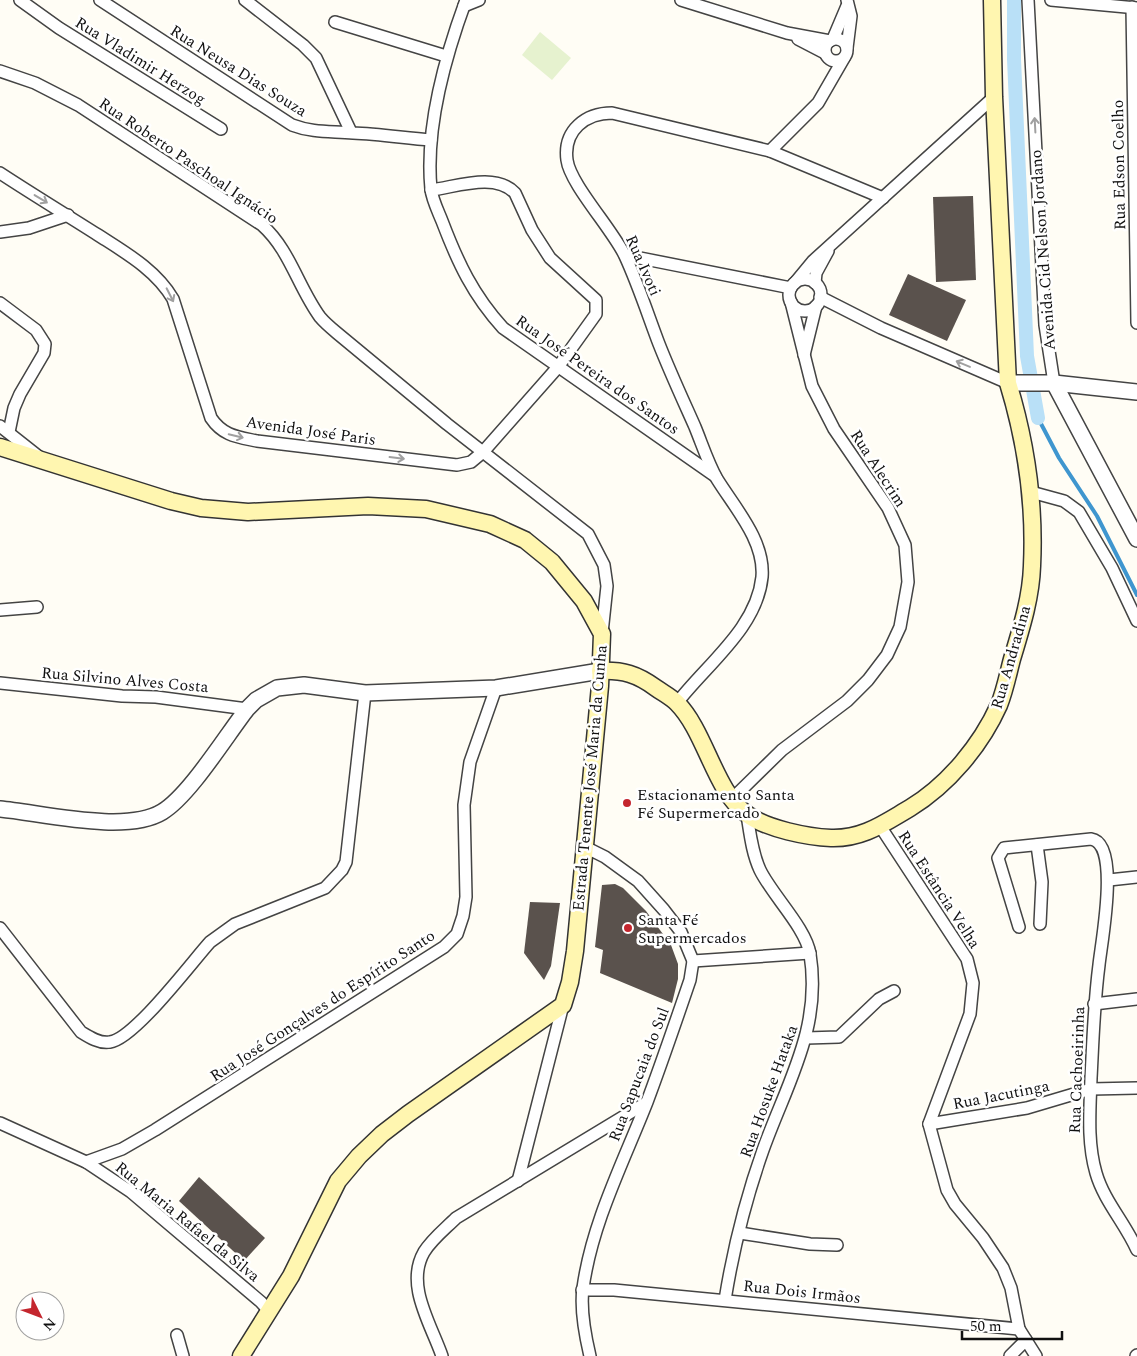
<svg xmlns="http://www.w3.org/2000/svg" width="1137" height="1356" viewBox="0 0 1137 1356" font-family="Spectral,serif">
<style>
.pitch{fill:#e6f2cf}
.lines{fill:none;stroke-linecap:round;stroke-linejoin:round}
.stream{stroke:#3f96cf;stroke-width:4}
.canal{stroke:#b9e0f7;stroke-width:14}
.building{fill:#5a524d}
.minor-casing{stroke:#444;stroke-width:14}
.tertiary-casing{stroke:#444;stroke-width:18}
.secondary-casing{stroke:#333;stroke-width:19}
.minor{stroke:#fff;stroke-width:11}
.tertiary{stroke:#fff;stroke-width:15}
.secondary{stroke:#fff6b0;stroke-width:16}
.oneway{stroke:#a0a0a0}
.poi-dot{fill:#c4262e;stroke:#fff;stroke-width:2}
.labels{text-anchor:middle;stroke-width:5;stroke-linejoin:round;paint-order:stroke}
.street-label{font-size:16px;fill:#111;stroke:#fff}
.poi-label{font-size:16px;fill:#111;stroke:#fff;text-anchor:start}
</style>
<rect width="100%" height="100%" fill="#fffdf5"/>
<path class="pitch" d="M540 32 571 58 552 80 522 55Z"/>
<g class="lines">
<path class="stream" d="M1038 418 1059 458 1097 516 1137 595"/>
<path class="canal" d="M1014 0V59L1027 356 1038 418"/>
</g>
<g class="building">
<path d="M973 196 976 280 936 282 933 197Z"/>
<path d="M908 274 966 300 947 341 889 315Z"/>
<path d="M615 884 623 888 646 911 671 945 678 964V979L672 1003 600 973 603 950 595 947 602 885Z"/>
<path d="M530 902 560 903 551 966 544 980 524 953Z"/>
<path d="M199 1177 265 1238 244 1261 179 1201Z"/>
</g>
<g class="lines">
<defs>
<g id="minor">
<path d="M20 0 59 28 221 129"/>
<path d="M100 0 292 125C313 133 331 131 353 133 379 134 405 138 431 140"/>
<path d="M245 0 303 45 316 58 351 132"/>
<path d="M466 0C445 57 425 128 431 189 432 199 438 211 442 221 458 263 473 295 503 328L715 476"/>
<path d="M681 0 787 33 830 41"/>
<path d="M1028 0 1045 325 1054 383"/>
<path d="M1051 0 1137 8"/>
<path d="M464 6 479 0"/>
<path d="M1132 7 1137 323"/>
<path d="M335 22 446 56"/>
<circle cx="836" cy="50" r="11"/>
<path d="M798 39 825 53"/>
<path d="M833 39 847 6"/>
<path d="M847 48 851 16 847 0"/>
<path d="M0 71 35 83 78 105 262 225C290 250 298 287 320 317 325 323 331 328 337 333L447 424 588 534 604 565 607 586 602 633"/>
<path d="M770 151 818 103 844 58"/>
<path d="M0 173C32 194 65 214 98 235 126 253 156 270 173 299L211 418C223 436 238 437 257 441L457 465 471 462 483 452 558 367 596 314V300L550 258 532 230 515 193C495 172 456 187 431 190"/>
<path d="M0 232 29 228 68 215"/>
<path d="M625 255 791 288"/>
<circle cx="805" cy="295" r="16"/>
<path d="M815 283 816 273 828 251"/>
<path d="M794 284 813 261 994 97"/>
<path d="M820 297 881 328 1008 383"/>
<path d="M0 303 36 330 45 344 44 353 20 394 14 408 9 432"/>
<path d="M804 355 816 306"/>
<path d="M0 426 38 456"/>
<path d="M1031 492 1064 501 1079 512 1112 568 1137 621"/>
<path d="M0 610 37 607"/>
<path d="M0 683 122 696 156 697 247 709"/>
<path d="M677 703C706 665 757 628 762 577 765 541 735 508 717 479 708 463 702 444 695 427 683 400 670 372 659 344 648 315 638 284 625 256 613 230 570 184 567 160 563 130 586 113 612 113L770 151 883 198"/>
<path d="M732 799 782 750 847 701 868 680 887 655 900 627 908 582 905 545 888 508 834 429 812 386 791 302"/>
<path d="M880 826 967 959 973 983 970 1014 929 1124 947 1190 955 1204 983 1238 1003 1268 1011 1288 1019 1329 1036 1356"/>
<path d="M1037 845 1042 882 1040 924"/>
<path d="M583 846 605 857 638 881 664 910 681 932 693 961 690 980C676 1021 662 1062 647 1102 623 1163 592 1223 583 1288 580 1310 585 1335 590 1356"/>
<path d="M1109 880 1137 877"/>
<path d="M1019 927 998 858 1004 848 1091 839C1121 843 1101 944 1099 965 1094 1003 1093 1040 1091 1078 1090 1110 1087 1142 1096 1173 1104 1201 1125 1223 1137 1250"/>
<path d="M0 928 81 1032C89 1037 100 1044 110 1042 134 1039 191 963 210 942L235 924 325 888 342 870 346 862 365 693"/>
<path d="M693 961 810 953"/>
<path d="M1094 1004 1137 999"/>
<path d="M806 1038 839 1037 879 999 894 991"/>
<path d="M0 1123 86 1162 131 1192 261 1302 270 1312"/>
<path d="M929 1124 1027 1108 1091 1089 1137 1088"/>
<path d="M86 1162 122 1149 155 1130 444 947 457 934 463 916 466 897 464 805 470 762 496 688"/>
<path d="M518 1181 563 1005"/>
<path d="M740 1233 810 1244 837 1245"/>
<path d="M582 1290H614L1019 1329"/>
<path d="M725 1300C733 1250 746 1198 763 1150 787 1083 822 1028 810 954 806 928 772 895 760 870 752 853 750 833 747 815"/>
<path d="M177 1335 183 1356"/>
<path d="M442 1356C431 1324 405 1285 424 1252 432 1239 445 1229 456 1218L646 1103"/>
<path d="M1010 1356 1026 1340"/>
<path d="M1136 1356 1137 1355"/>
</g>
<g id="tertiary">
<path d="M1008 383H1054L1137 392"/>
<path d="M1054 383 1137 539"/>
<path d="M0 809C42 813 126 834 162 812 189 796 226 736 247 709L256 700 277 688 304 685 365 693 496 688 600 671"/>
</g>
<g id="secondary">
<path d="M0 447 171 501 201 508 248 512 368 506 426 509 490 524 525 540 552 562 584 601 602 634 600 686 575 951 570 982 563 1005 408 1114 382 1134 359 1156 338 1181 291 1276 241 1356"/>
<path d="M600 671C623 670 637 674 656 688 663 693 671 697 677 703 706 732 715 793 748 815 767 829 808 837 831 838 863 839 884 823 910 808 948 785 981 745 999 705 1005 690 1008 674 1012 659 1021 629 1031 598 1032 566 1035 504 1026 442 1008 383L994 97 992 0"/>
</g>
</defs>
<use href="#minor" class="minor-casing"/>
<use href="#tertiary" class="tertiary-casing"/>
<use href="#secondary" class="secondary-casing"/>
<use href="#minor" class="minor"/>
<use href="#tertiary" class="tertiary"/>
<use href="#secondary" class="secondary"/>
</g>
<defs><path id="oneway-shaft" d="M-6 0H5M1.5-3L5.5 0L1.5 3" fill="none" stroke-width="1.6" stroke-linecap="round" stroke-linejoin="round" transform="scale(1.25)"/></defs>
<g class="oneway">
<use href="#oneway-shaft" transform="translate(1035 125) rotate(-93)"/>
<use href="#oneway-shaft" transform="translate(41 199) rotate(31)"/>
<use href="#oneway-shaft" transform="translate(170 295) rotate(63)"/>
<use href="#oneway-shaft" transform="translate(963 364) rotate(-157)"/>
<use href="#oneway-shaft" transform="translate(236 436) rotate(13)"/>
<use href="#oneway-shaft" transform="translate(397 458) rotate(7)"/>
</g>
<g class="poi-dot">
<circle cx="627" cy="803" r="5"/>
<circle cx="628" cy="928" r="5"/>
</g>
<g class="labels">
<g class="street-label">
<text transform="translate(141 60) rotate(32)" y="6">Rua Vladimir Herzog</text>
<text transform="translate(239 70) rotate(32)" y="6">Rua Neusa Dias Souza</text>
<text transform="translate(189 160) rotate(34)" y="6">Rua Roberto Paschoal Ignácio</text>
<text transform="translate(1118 165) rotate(-91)" y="6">Rua Edson Coelho</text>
<text transform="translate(1042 250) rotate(-94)" y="6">Avenida Cid Nelson Jordano</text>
<text transform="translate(644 265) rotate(66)" y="6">Rua Ivoti</text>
<text transform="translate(598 374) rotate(35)" y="6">Rua José Pereira dos Santos</text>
<text transform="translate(311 430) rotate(8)" y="6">Avenida José Paris</text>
<text transform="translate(879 468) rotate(57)" y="6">Rua Alecrim</text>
<text transform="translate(1010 657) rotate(-74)" y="6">Rua Andradina</text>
<text transform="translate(125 679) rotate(5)" y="6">Rua Silvino Alves Costa</text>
<text transform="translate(589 778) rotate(-85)" y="6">Estrada Tenente José Maria da Cunha</text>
<text transform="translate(940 889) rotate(57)" y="6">Rua Estância Velha</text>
<text transform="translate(322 1005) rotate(-33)" y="6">Rua José Gonçalves do Espírito Santo</text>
<text transform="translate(1076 1070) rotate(-88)" y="6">Rua Cachoeirinha</text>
<text transform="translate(638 1074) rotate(-69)" y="6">Rua Sapucaia do Sul</text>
<text transform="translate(768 1091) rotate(-70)" y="6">Rua Hosuke Hataka</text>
<text transform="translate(1001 1094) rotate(-11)" y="6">Rua Jacutinga</text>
<text transform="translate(188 1221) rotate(39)" y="6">Rua Maria Rafael da Silva</text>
<text transform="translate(802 1291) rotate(6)" y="6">Rua Dois Irmãos</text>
</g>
<g class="poi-label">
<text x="637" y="800">Estacionamento Santa<tspan x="637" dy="18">Fé Supermercado</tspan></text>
<text x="638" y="925">Santa Fé<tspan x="638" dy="18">Supermercados</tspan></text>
</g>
</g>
<g transform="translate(40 1316) rotate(132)"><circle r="24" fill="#ffffff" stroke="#a0a0a0"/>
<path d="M0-4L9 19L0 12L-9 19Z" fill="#c4262e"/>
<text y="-8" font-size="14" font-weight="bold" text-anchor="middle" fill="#111111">N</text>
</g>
<path d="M962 1331v8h100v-8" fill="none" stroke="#111111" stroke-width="2.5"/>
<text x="970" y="1331" font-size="15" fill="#111111" stroke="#ffffff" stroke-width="4" paint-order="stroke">50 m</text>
</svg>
